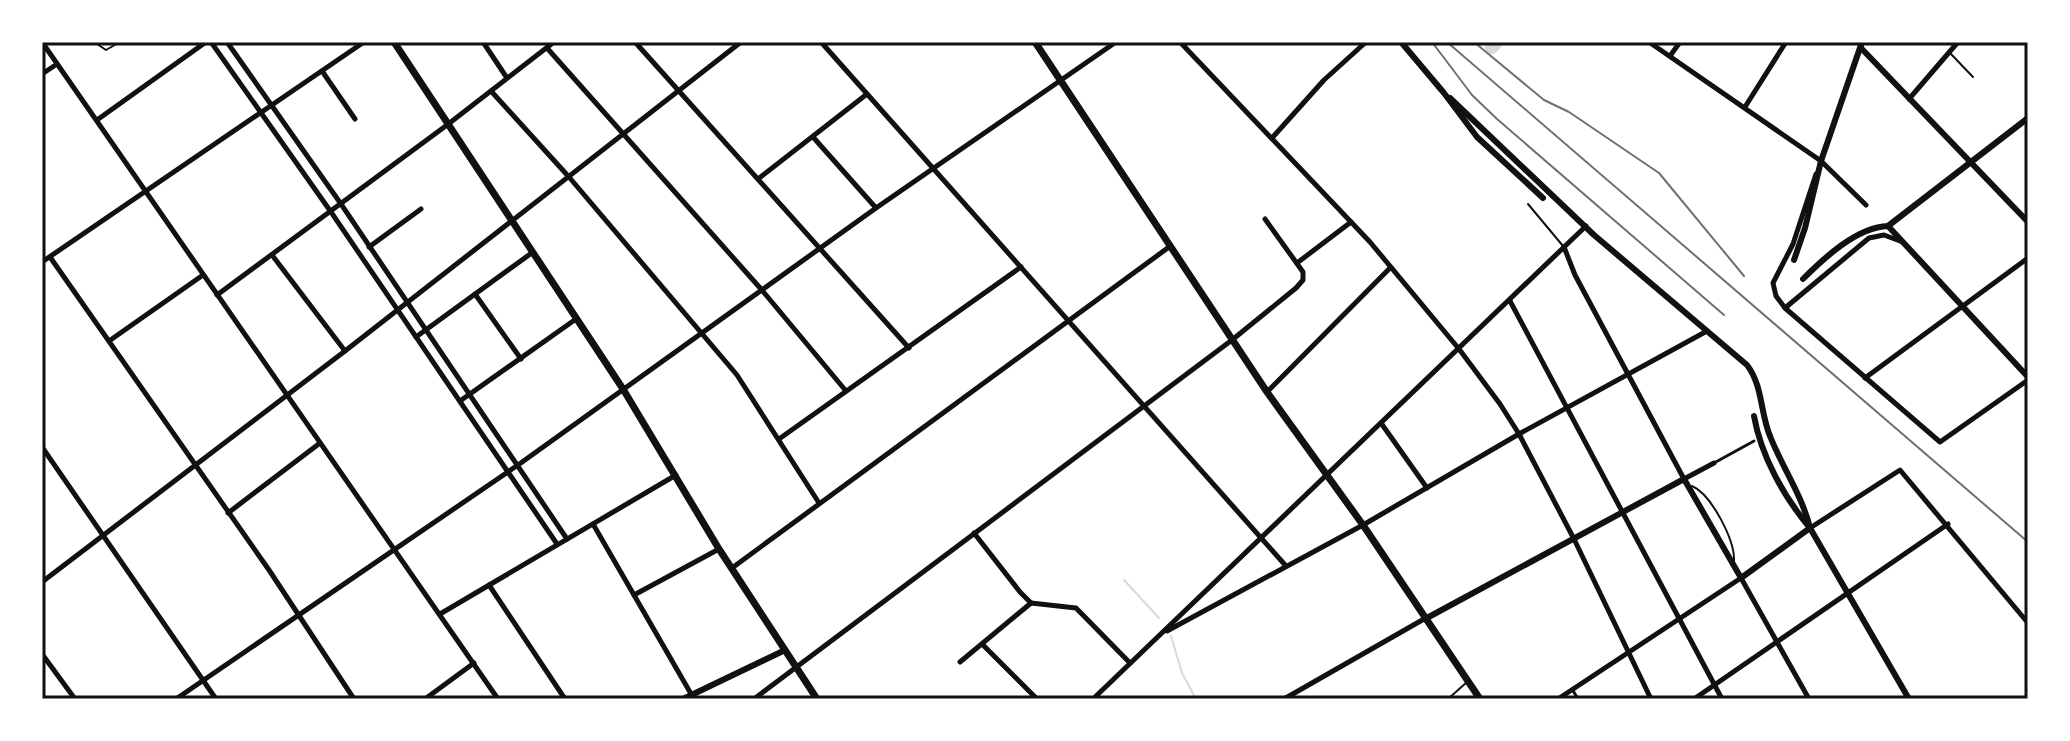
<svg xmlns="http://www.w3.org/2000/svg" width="2070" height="741" viewBox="0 0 2070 741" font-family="Rubik,sans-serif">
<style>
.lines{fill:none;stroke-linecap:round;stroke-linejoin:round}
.stream{stroke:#d9d9d9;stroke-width:2}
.river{stroke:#d9d9d9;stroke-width:14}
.service{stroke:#111;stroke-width:2}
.pedestrian{stroke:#111;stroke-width:3}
.minor{stroke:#111;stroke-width:5}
.tertiary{stroke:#111;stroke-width:6}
.secondary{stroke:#111;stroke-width:6}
.primary{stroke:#111;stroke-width:7}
.rail{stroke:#707070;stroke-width:2}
.neatline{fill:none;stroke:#111;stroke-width:3}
</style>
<rect width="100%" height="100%" fill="#fff"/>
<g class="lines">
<g class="stream">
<path d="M1124 580 1159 618"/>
<path d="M1171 636 1182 673 1196 699"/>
</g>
<path class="river" d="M1492 47 1496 42"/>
<g class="service">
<path d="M94 42 106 50 120 42"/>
<path d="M1950 53 1973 77"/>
<path d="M1528 204 1563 246"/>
<path d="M1692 486C1711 494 1735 540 1734 561"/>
<path d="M1448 699 1467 682"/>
</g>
<g class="pedestrian">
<path d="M1714 463 1754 441"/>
<path d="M1572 689 1578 699"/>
</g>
<g class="minor">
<path d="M42 42 498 699"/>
<path d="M211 42 331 212 557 544"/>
<path d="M227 42 341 204 567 539"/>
<path d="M483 42 507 78"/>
<path d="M635 42 909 348"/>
<path d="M821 42 1286 566"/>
<path d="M1180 42 1370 242 1459 349 1500 404 1519 434 1574 539 1651 699"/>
<path d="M1649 42 1821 161 1866 205"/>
<path d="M547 48 761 289 846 391"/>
<path d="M1670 56 1680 42"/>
<path d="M322 71 355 119"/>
<path d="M42 74 57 64"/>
<path d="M491 91 569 177 737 375 819 503"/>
<path d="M1909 99 1958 42"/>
<path d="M1745 107 1786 42"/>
<path d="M97 120 206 42"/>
<path d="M813 137 876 208"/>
<path d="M1272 138 1324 80 1366 42"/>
<path d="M1816 174 1793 244 1773 283 1776 296 1785 308 1940 442 2028 380"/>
<path d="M758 179 867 94"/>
<path d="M369 247 421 209"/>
<path d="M1564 247 1575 275 1684 479 1714 463"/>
<path d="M272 255 345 351"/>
<path d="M50 257 269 570 354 699"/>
<path d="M42 262 364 42"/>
<path d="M1297 263 1351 222"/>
<path d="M475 294 521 359"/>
<path d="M217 295 447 125 554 42"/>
<path d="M1510 301 1722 699"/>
<path d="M1785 308 1869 238 1884 235 1900 241"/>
<path d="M416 337 533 252"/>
<path d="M109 341 203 275"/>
<path d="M1865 378 2028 258"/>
<path d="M1267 392 1390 268"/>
<path d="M460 401 576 319"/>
<path d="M1381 423 1427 488"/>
<path d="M779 439 1021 267"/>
<path d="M42 447 216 699"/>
<path d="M228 513 320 443"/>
<path d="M593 524 694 699"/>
<path d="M1810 528 1900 470 2028 623"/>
<path d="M974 533 1020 592 1031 603"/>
<path d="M732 568 1169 247"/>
<path d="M42 582 345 351 741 42"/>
<path d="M489 585 565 699"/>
<path d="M634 595 719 549"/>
<path d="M1031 603 1076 608 1130 663"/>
<path d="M440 614 676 475"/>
<path d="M1167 631 1363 525 1519 434 1707 331"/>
<path d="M982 644 1037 699"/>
<path d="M42 654 75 699"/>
<path d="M960 662 1031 603"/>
<path d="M176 699 518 465 876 208 1116 42"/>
<path d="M425 699 474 663"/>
<path d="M754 699 1232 340 1296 288 1303 280V272L1265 219"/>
<path d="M1093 699 1586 226"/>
<path d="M1284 699 1424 619"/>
<path d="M1558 699 1741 578 1809 699"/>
<path d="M1694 699 1948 524"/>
<path d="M2026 699 2028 698"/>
</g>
<g class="tertiary">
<path d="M1450 98 1594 235 1747 365C1763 386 1760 412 1770 436 1782 467 1802 495 1810 528L1909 699"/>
<path d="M1888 226 2028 118"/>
</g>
<g class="secondary">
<path d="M1401 42 1444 93 1477 137 1543 198"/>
<path d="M1861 48 2028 222"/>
<path d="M1794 260 1805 228 1821 161 1862 42"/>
<path d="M1803 279C1824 258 1857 227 1888 226L2028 377"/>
<path d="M1425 619 1684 479 1741 578 1810 528C1784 497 1761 456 1754 416"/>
<path d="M683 699 783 651"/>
</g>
<g class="primary">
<path d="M394 42 623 389 719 549 817 699"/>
<path d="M1035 42 1267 392 1363 525 1480 699"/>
</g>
<g class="rail">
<path d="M1432 42 1472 95 1497 119 1724 315"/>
<path d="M1447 42 2028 542"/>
<path d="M1474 42 1544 100 1569 112 1659 173 1744 276"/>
</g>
</g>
<rect width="2070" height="741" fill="none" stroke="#ffffff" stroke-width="88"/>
<rect x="44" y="44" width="1982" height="653" class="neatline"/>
</svg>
